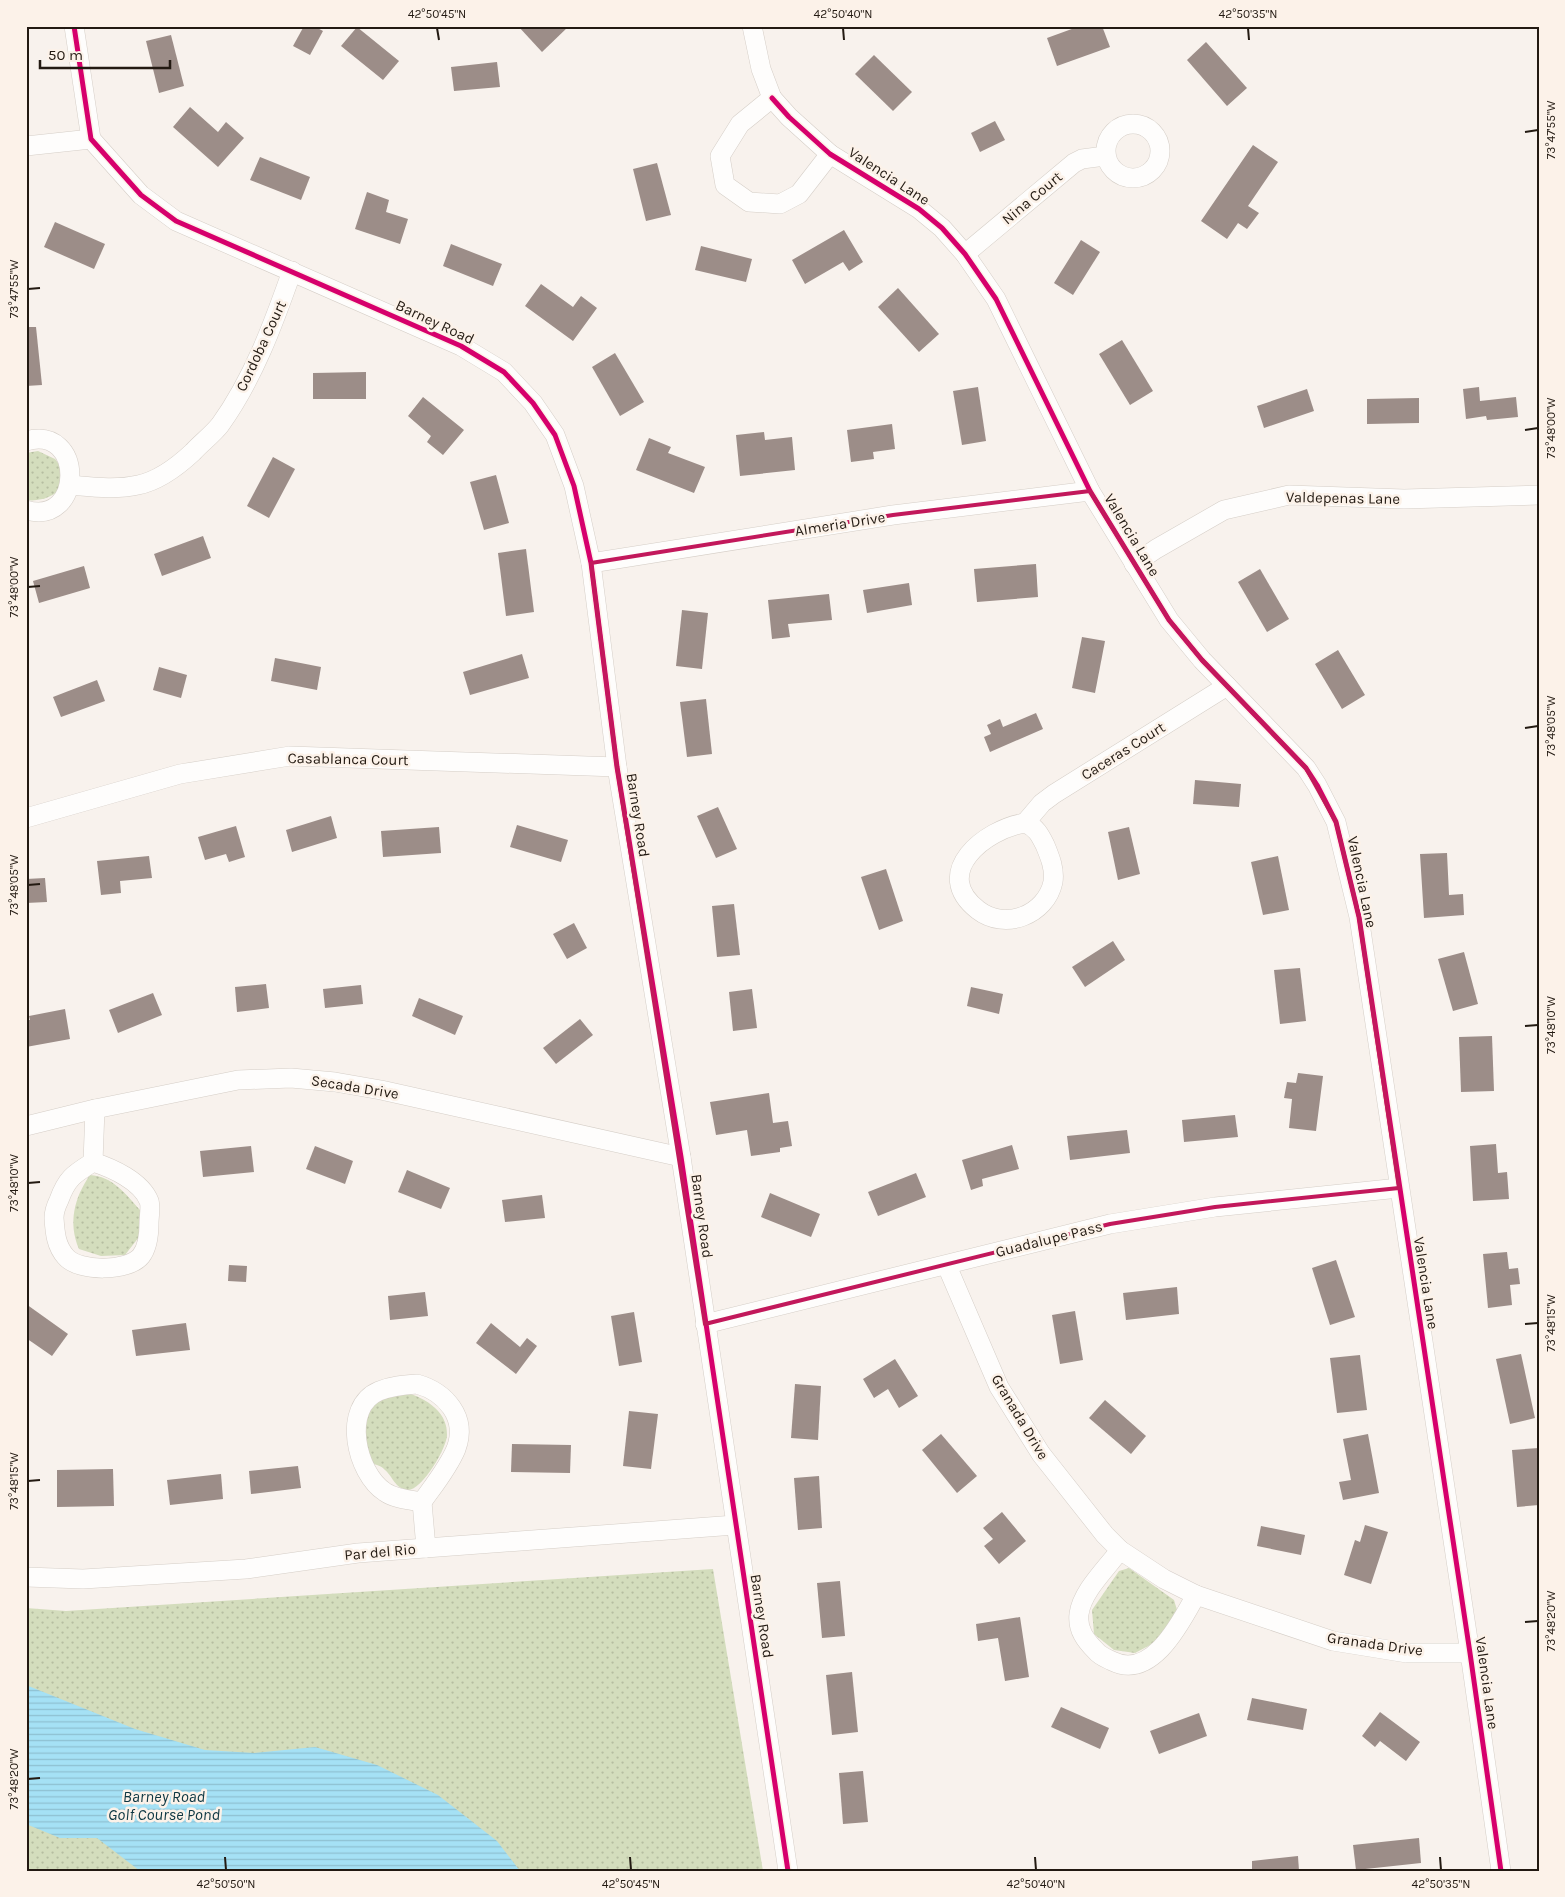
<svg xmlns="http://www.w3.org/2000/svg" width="1565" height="1897" viewBox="0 0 1565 1897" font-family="Karla,sans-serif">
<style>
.grass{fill:url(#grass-dots)}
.water{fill:url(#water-rules)}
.building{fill:#9c8d88}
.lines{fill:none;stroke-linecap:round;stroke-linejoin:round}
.street-casing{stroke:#d5cec7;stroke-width:20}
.street{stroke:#fefdfc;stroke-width:19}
.cycleway-casing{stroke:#fcf2e9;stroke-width:8}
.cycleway{stroke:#d6006c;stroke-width:5}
.marked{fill:none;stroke:#c2185b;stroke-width:4;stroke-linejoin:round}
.ticks{fill:none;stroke:#231a12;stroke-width:2}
.labels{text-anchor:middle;stroke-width:5;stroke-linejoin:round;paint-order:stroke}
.street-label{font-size:15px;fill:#231a12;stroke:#fcf2e9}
.water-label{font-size:16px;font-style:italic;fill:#0c3642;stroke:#fcf2e9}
.neatline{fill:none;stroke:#231a12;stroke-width:2}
.ticks-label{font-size:12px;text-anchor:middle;fill:#231a12}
</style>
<defs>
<pattern id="grass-dots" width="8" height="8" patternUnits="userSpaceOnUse" patternTransform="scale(1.25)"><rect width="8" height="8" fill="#d4ddbd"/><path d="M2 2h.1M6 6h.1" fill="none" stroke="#b6bda1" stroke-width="1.8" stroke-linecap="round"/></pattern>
<pattern id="water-rules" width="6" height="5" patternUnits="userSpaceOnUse" patternTransform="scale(1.25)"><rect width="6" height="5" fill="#a5e1f5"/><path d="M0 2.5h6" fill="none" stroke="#8ec0d1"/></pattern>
</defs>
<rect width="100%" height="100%" fill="#f8f2ed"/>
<g class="grass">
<path d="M38 451 55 459 67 474 65 486C53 496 42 502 26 500V453Z"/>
<path d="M90 1175C112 1176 126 1194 140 1210L139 1237 125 1255 101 1256 79 1249C68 1223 74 1198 90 1175Z"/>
<path d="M401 1391C421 1396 448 1409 447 1435 447 1448 421 1492 407 1490 395 1488 393 1477 385 1470 382 1466 376 1465 372 1463 363 1446 360 1406 382 1396 388 1393 395 1393 401 1391Z"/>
<path d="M1129 1568 1174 1600 1177 1610 1167 1627 1154 1643 1135 1653 1114 1650 1094 1634 1092 1610 1119 1571Z"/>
<path d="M713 1569 763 1871H26V1608L66 1611Z"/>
</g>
<path class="water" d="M26 1685 135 1729 205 1750 254 1753 315 1747 377 1765 438 1795 497 1841 520 1871H140L97 1838H60L26 1824Z"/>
<g class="building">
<path d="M304 26H314L323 31 310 55 293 46Z"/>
<path d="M518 26H569L542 52Z"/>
<path d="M1080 26H1102L1110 47 1057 66 1047 38Z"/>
<path d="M357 27 399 61 383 80 341 46Z"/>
<path d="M171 35 184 86 159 93 146 41Z"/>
<path d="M1206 42 1247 88 1227 106 1187 60Z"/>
<path d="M874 55 912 92 893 111 855 74Z"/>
<path d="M497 62 500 87 454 91 451 67Z"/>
<path d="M190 107 218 132 226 122 244 138 218 167 173 127Z"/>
<path d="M995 121 1005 140 980 152 971 133Z"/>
<path d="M1253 145 1278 162 1248 206 1259 213 1247 229 1238 223 1227 239 1201 221Z"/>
<path d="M260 157 310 177 301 200 250 180Z"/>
<path d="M657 163 671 215 646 221 633 169Z"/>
<path d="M367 192 389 200 386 212 408 219 400 244 355 229Z"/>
<path d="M55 222 105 244 94 269 44 247Z"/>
<path d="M844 230 863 262 849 271 843 262 805 284 792 260Z"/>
<path d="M1081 240 1100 252 1073 295 1054 283Z"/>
<path d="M451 244 502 264 493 286 443 266Z"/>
<path d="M701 246 752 259 746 282 695 270Z"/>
<path d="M541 284 573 307 581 296 597 308 573 341 525 306Z"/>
<path d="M898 288 939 334 919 352 878 307Z"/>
<path d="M26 327H36L42 385 26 386Z"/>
<path d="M1122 340 1153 391 1130 405 1099 354Z"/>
<path d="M615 353 644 402 620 416 592 367Z"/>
<path d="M366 372V399H313V373Z"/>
<path d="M978 387 986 441 962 445 953 391Z"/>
<path d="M1479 387 1480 401 1516 397 1518 417 1487 420 1486 416 1466 419 1463 389Z"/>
<path d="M1307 389 1314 411 1264 428 1257 406Z"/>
<path d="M423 397 464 430 443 455 427 442 431 436 408 416Z"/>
<path d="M1419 398V423L1367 424V399Z"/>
<path d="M892 424 895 449 873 452 874 459 851 462 847 430Z"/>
<path d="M764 432 765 440 792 437 795 470 740 476 736 435Z"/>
<path d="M649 438 671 447 668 453 705 467 694 493 636 470Z"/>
<path d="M273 457 295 469 269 518 247 506Z"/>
<path d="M496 475 509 523 484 530 470 482Z"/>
<path d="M203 536 211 558 162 576 154 554Z"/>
<path d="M526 549 534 612 506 616 498 553Z"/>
<path d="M1036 564 1038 597 977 602 974 569Z"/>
<path d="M84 566 90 588 39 603 33 581Z"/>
<path d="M1260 569 1289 619 1267 632 1238 582Z"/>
<path d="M909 583 912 605 867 613 863 590Z"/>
<path d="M829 594 832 620 788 624 790 637 772 639 768 600Z"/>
<path d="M682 610 708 613 702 669 676 666Z"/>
<path d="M1082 637 1105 641 1095 693 1072 688Z"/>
<path d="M1338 650 1365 695 1342 709 1315 664Z"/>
<path d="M522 654 529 678 470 695 463 672Z"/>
<path d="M275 658 321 667 317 690 271 681Z"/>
<path d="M159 667 187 675 181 698 153 690Z"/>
<path d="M97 680 105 701 61 717 53 697Z"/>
<path d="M706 699 712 754 687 757 680 702Z"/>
<path d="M1036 713 1043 729 990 752 984 737 991 734 987 725 1000 719 1003 727Z"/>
<path d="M1195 780 1241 784 1239 807 1193 804Z"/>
<path d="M718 807 737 849 716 858 697 816Z"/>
<path d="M331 816 337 838 292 852 286 830Z"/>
<path d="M517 825 568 840 561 862 510 847Z"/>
<path d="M236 826 245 857 229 862 226 854 205 860 198 837Z"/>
<path d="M439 827 441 853 383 857 381 831Z"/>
<path d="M1129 827 1140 874 1118 880 1108 832Z"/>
<path d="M1447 853 1449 895 1463 894 1464 915 1424 918 1420 854Z"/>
<path d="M149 856 152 878 120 881 121 893 101 895 97 861Z"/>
<path d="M1278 856 1289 910 1263 915 1251 862Z"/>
<path d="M886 869 903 921 879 930 861 877Z"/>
<path d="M45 878 47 902 26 903V879Z"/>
<path d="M734 904 740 955 717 957 712 906Z"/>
<path d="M574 923 587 948 567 959 553 934Z"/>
<path d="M1113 941 1125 960 1085 987 1072 967Z"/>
<path d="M1464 952 1478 1004 1453 1011 1438 959Z"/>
<path d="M1300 968 1306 1021 1280 1024 1274 970Z"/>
<path d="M266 984 269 1008 237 1012 235 987Z"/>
<path d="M361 985 363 1004 325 1008 323 989Z"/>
<path d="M971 987 1003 994 999 1014 967 1006Z"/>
<path d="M752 989 757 1028 733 1031 729 992Z"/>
<path d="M153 993 162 1015 118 1033 109 1010Z"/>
<path d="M419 998 463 1016 455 1035 412 1016Z"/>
<path d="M65 1009 70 1039 26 1047V1020H30L29 1016Z"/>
<path d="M580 1019 593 1035 556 1064 543 1048Z"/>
<path d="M1492 1036 1494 1091 1461 1092 1459 1037Z"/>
<path d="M1298 1073 1323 1076 1316 1131 1289 1128 1292 1099 1284 1098 1287 1082 1296 1083Z"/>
<path d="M769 1093 773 1123 788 1121 792 1146 780 1148V1152L751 1156 747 1130 716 1135 710 1102Z"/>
<path d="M1235 1115 1238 1137 1184 1142 1182 1120Z"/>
<path d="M1127 1130 1130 1153 1070 1160 1067 1136Z"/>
<path d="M1496 1144 1498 1173 1507 1172 1509 1199 1473 1201 1470 1146Z"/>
<path d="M1012 1145 1019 1169 982 1179 983 1186 971 1190 962 1160Z"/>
<path d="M251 1146 254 1172 203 1177 200 1151Z"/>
<path d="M315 1146 353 1161 345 1184 306 1169Z"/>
<path d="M407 1170 450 1188 441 1209 398 1192Z"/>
<path d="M916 1173 926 1197 878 1216 868 1192Z"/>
<path d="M770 1193 820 1214 811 1237 761 1217Z"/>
<path d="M542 1195 545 1218 505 1222 502 1200Z"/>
<path d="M1507 1252 1509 1269 1518 1268 1520 1284 1510 1285 1512 1305 1488 1308 1483 1254Z"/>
<path d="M1336 1260 1355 1317 1330 1325 1312 1268Z"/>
<path d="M229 1265 247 1266 246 1282 228 1281Z"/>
<path d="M1177 1287 1179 1314 1126 1320 1123 1293Z"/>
<path d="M425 1292 428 1316 390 1320 388 1296Z"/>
<path d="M26 1304 68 1334 52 1356 26 1338Z"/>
<path d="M1075 1311 1083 1360 1060 1364 1052 1315Z"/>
<path d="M634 1312 642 1362 619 1366 611 1316Z"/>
<path d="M186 1323 190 1350 136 1356 132 1330Z"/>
<path d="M491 1323 520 1347 527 1338 537 1346 516 1374 476 1343Z"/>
<path d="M1521 1354 1535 1418 1510 1424 1496 1359Z"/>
<path d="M1360 1355 1367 1410 1337 1413 1330 1358Z"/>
<path d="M895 1359 918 1396 899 1408 888 1389 874 1398 863 1379Z"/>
<path d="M795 1384 821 1386 818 1440 791 1438Z"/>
<path d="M1105 1400 1146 1436 1131 1454 1089 1418Z"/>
<path d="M629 1411 658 1414 651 1469 623 1466Z"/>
<path d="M941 1434 977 1476 957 1493 922 1450Z"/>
<path d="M1368 1434 1379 1493 1343 1500 1339 1482 1351 1480 1343 1439Z"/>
<path d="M512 1444 571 1445 570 1473 511 1472Z"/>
<path d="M1539 1448V1505L1517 1507 1512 1450Z"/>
<path d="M298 1466 301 1488 251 1494 249 1471Z"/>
<path d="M113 1469 114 1506 57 1507V1470Z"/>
<path d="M221 1474 223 1499 170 1505 167 1480Z"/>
<path d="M819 1476 822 1528 798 1530 794 1478Z"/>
<path d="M1002 1512 1026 1541 999 1564 984 1546 993 1539 983 1528Z"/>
<path d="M1365 1525 1388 1532 1371 1584 1344 1575 1355 1540 1360 1542Z"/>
<path d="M1261 1526 1305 1535 1301 1555 1257 1546Z"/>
<path d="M840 1581 845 1636 822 1638 817 1583Z"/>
<path d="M1020 1617 1029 1677 1005 1681 998 1638 978 1641 976 1624Z"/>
<path d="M852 1672 858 1732 832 1735 826 1675Z"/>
<path d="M1252 1698 1307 1709 1303 1730 1247 1720Z"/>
<path d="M1061 1707 1109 1728 1100 1749 1051 1727Z"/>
<path d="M1380 1712 1420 1742 1406 1761 1380 1741 1375 1747 1362 1736Z"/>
<path d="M1199 1713 1207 1736 1159 1754 1150 1731Z"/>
<path d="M863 1771 868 1822 843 1824 839 1773Z"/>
<path d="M1419 1838 1421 1863 1356 1870 1353 1845Z"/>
<path d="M1298 1856 1299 1871H1252V1861Z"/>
</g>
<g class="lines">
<defs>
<g id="street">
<path d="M74 26 91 139 141 195 176 221 461 346 504 372 533 403 555 435 574 486 591 563 617 767 681 1157 788 1871"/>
<path d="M752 26 761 69 772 98 740 124 720 156 725 185 749 202 780 204 799 194 830 154"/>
<path d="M772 98 789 117 830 154 919 209 942 228 965 254 996 299 1090 491 1169 620 1202 660 1306 768 1317 785 1336 822 1359 917 1470 1653 1501 1871"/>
<circle cx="1133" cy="151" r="27"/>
<path d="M26 146 91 139"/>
<path d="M965 254 1074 163 1082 159 1105 156"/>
<path d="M26 441C85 424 84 527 26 510"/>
<path d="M70 485C93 487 116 490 138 485 158 481 178 466 193 452 201 443 212 435 220 425 253 379 273 325 292 271"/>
<path d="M591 563 893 515 1090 491"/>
<path d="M1134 564 1156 549 1224 510 1289 495 1404 499 1539 495"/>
<path d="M26 818 180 774 290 756 617 767"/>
<path d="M1025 823C1036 827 1040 835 1045 845 1050 857 1055 869 1053 882 1046 915 1005 931 978 910 930 873 985 829 1025 823Z"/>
<path d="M1025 823 1042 803 1054 794 1227 686"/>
<path d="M26 1126 95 1109 238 1080 291 1078 335 1082 381 1090 681 1157"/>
<path d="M93 1162C112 1168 141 1181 149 1201 151 1206 149 1217 149 1223 149 1234 148 1247 141 1256 128 1272 79 1272 66 1257 56 1246 55 1233 54 1218 54 1211 56 1206 59 1200 67 1178 74 1174 93 1162Z"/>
<path d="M93 1162 95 1109"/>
<path d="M947 1266 999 1387 1041 1454 1105 1535 1120 1550C1107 1568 1082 1591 1079 1614 1077 1630 1086 1641 1096 1651 1100 1656 1106 1658 1112 1661 1152 1681 1181 1622 1196 1595"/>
<path d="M705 1324 1110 1224 1215 1207 1399 1188"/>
<path d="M417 1384C445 1392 468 1417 456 1449 448 1468 434 1485 422 1502 410 1500 395 1499 385 1492 356 1473 341 1407 379 1391 391 1386 404 1385 417 1384Z"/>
<path d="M422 1502 426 1548"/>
<path d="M1120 1550 1164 1579 1196 1595 1333 1641 1407 1653H1470"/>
<path d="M26 1577 83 1579 246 1569 358 1553 735 1525"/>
</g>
</defs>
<use href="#street" class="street-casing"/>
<use href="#street" class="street"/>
<defs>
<g id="cycleway">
<path d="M74 26 91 139 141 195 176 221 461 346 504 372 533 403 555 435 574 486 591 563 617 767 681 1157 788 1871"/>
<path d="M772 98 789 117 830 154 919 209 942 228 965 254 996 299 1090 491 1169 620 1202 660 1306 768 1317 785 1336 822 1359 917 1470 1653 1501 1871"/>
</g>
</defs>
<use href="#cycleway" class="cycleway-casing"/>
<use href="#cycleway" class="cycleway"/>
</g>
<path class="marked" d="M1090 491 1169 620 1202 660 1306 768 1336 822 1359 917 1399 1188 1215 1207 1110 1224 705 1324 617 767 591 563 893 515Z"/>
<path class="ticks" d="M437 28 439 40M843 28 844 40M1248 28 1249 40M1525 132 1538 130M28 289 40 288M1525 430 1538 428M28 587 40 586M1525 728 1538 726M28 885 40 884M1525 1026 1538 1025M28 1183 40 1182M1525 1324 1538 1323M28 1481 40 1480M1525 1622 1538 1621M28 1779 40 1778M225 1857 226 1870M630 1857 631 1870M1035 1857 1036 1870M1440 1857 1441 1870"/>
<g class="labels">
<g class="street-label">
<text transform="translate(889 176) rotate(33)" y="5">Valencia Lane</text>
<text transform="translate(1032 198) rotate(-40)" y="5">Nina Court</text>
<text transform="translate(435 322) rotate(25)" y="5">Barney Road</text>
<text transform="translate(261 346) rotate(-65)" y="5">Cordoba Court</text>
<text transform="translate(1343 498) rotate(1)" y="5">Valdepenas Lane</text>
<text transform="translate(840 524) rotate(-9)" y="5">Almeria Drive</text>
<text transform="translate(1132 535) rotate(59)" y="5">Valencia Lane</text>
<text transform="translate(1123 751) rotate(-32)" y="5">Caceras Court</text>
<text transform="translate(348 759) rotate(1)" y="5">Casablanca Court</text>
<text transform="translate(638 815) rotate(81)" y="5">Barney Road</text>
<text transform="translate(1362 882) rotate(78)" y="5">Valencia Lane</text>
<text transform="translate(355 1087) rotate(9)" y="5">Secada Drive</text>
<text transform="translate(702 1216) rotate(82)" y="5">Barney Road</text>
<text transform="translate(1049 1239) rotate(-14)" y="5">Guadalupe Pass</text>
<text transform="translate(1426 1283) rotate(81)" y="5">Valencia Lane</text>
<text transform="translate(1020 1417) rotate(59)" y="5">Granada Drive</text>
<text transform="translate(380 1552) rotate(-5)" y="5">Par del Rio</text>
<text transform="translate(762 1616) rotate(81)" y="5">Barney Road</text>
<text transform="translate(1375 1644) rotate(8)" y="5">Granada Drive</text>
<text transform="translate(1487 1683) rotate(82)" y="5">Valencia Lane</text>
</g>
<g class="water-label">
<text x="164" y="1802">Barney Road<tspan x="164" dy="18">Golf Course Pond</tspan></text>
</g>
</g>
<rect width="1565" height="1897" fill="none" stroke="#fcf2e9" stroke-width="55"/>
<path d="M40 60v8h130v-8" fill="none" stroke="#231a12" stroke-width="2.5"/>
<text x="48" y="60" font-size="15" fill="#231a12" stroke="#fcf2e9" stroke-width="4" paint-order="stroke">50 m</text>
<rect x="28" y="28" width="1510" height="1842" class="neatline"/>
<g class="ticks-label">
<text x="437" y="18">42°50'45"N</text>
<text x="843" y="18">42°50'40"N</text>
<text x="1248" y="18">42°50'35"N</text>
<text transform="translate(1551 130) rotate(-90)" y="4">73°47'55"W</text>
<text transform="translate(14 289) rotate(-90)" y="4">73°47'55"W</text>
<text transform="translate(1551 428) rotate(-90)" y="4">73°48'00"W</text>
<text transform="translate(14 587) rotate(-90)" y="4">73°48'00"W</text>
<text transform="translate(1551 726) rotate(-90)" y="4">73°48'05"W</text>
<text transform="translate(14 885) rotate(-90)" y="4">73°48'05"W</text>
<text transform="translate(1551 1025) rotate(-90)" y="4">73°48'10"W</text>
<text transform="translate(14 1183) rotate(-90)" y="4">73°48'10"W</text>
<text transform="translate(1551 1323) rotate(-90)" y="4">73°48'15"W</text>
<text transform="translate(14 1481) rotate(-90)" y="4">73°48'15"W</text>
<text transform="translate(1551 1621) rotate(-90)" y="4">73°48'20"W</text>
<text transform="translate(14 1779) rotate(-90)" y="4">73°48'20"W</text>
<text x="226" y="1888">42°50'50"N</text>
<text x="631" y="1888">42°50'45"N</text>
<text x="1036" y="1888">42°50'40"N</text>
<text x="1441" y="1888">42°50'35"N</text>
</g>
</svg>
